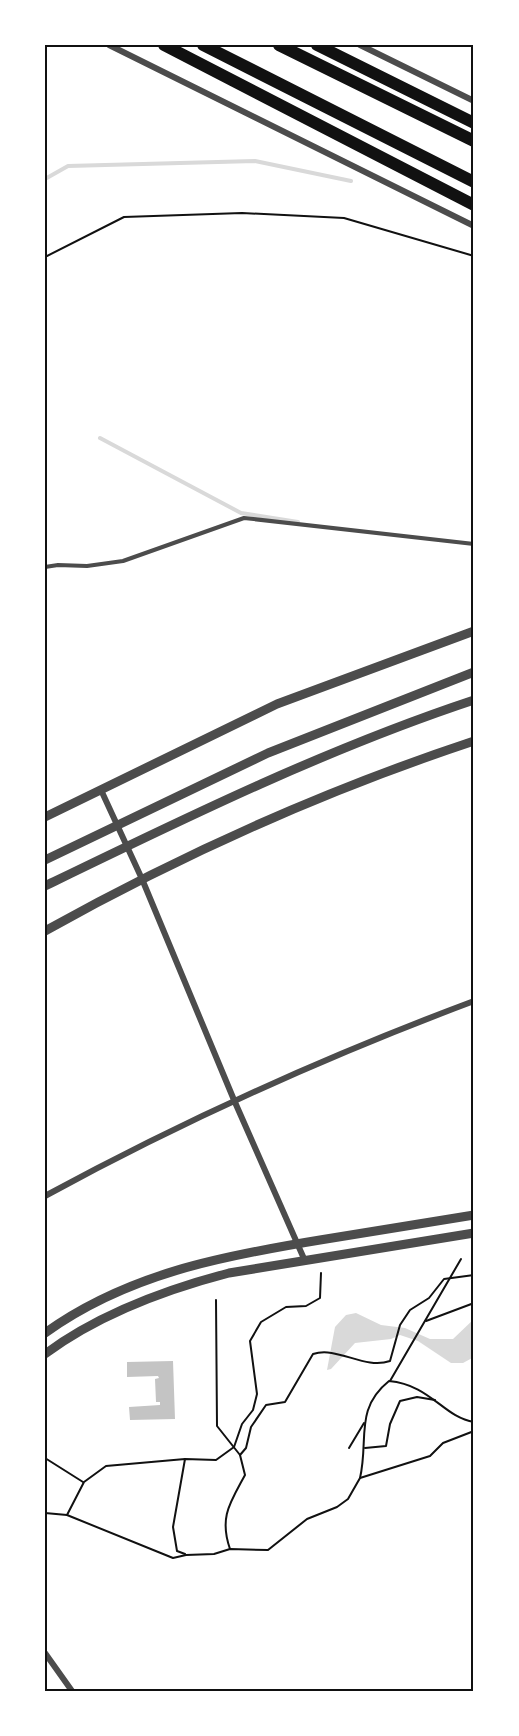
<svg xmlns="http://www.w3.org/2000/svg" width="519" height="1736" viewBox="0 0 519 1736" font-family="'Noto Serif',serif">
<style>
.water{fill:#d9d9d9}
.lines{fill:none;stroke-linecap:round;stroke-linejoin:round}
.stream{stroke:#d9d9d9;stroke-width:4}
.building{fill:#c4c4c4}
.path{stroke:#111;stroke-width:2}
.service{stroke:#4c4c4c;stroke-width:4}
.minor{stroke:#4c4c4c;stroke-width:6}
.tertiary{stroke:#4c4c4c;stroke-width:9}
.trunk{stroke:#111;stroke-width:12}
.neatline{fill:none;stroke:#111;stroke-width:2}
</style>
<rect width="100%" height="100%" fill="#fff"/>
<path class="water" d="M356 1313 381 1325 405 1328 430 1339H453L474 1319V1357L463 1363H451L418 1341 400 1335 391 1339 355 1343 331 1369 327 1370 335 1327 346 1315Z"/>
<g class="lines">
<g class="stream">
<path d="M45 179 68 166 255 161 351 181"/>
<path d="M100 438 241 513 298 522"/>
</g>
</g>
<path class="building" d="M173 1361 175 1419 130 1420 129 1407 160 1405V1402H156L155 1379 159 1378 158 1376 127 1377V1362Z"/>
<g class="lines">
<g class="path">
<path d="M45 257 124 217 242 213 344 218 474 256"/>
<path d="M216 1300 217 1426 240 1455 245 1475C230 1503 219 1517 230 1549"/>
<path d="M426 1321 474 1303"/>
<path d="M390 1381 461 1259"/>
<path d="M45 1382 46 1378"/>
<path d="M349 1448 364 1423"/>
<path d="M365 1448 386 1446 390 1424 400 1401 417 1397 435 1400"/>
<path d="M240 1455 246 1448 251 1427 266 1405 285 1402 313 1354C338 1346 364 1370 390 1361L400 1325 410 1310 429 1298 444 1279 474 1275"/>
<path d="M45 1458 83 1482"/>
<path d="M185 1459 173 1527 177 1551 185 1554"/>
<path d="M360 1478C369 1440 354 1409 389 1381 431 1385 443 1417 474 1422"/>
<path d="M45 1513 67 1515 173 1558 186 1555 214 1554 230 1549 268 1550 307 1519 337 1507 348 1499 360 1478 430 1456 443 1443 474 1431"/>
<path d="M67 1515 84 1482 106 1466 185 1459 216 1460 234 1447 242 1424 253 1410 257 1394 250 1341 261 1322 286 1307 306 1306 320 1298 321 1273"/>
</g>
<path class="service" d="M45 567 58 565 87 566 123 561 244 518 474 544"/>
<g class="minor">
<path d="M109 45 474 226"/>
<path d="M360 45 474 101"/>
<path d="M101 790 142 879 234 1100 305 1261"/>
<path d="M45 1196C183 1121 327 1056 474 1001"/>
<path d="M45 1653 72 1691"/>
</g>
<g class="tertiary">
<path d="M45 817 277 704 474 631"/>
<path d="M45 860 268 753 474 672"/>
<path d="M45 886C185 818 326 749 474 700"/>
<path d="M45 931C181 855 326 790 474 741"/>
<path d="M45 1333C127 1274 222 1256 320 1240 371 1232 423 1223 474 1215"/>
<path d="M45 1354C99 1314 164 1290 229 1273L474 1233"/>
</g>
<g class="trunk">
<path d="M164 45 474 205"/>
<path d="M203 45 474 182"/>
<path d="M279 45 474 141"/>
<path d="M317 45 474 123"/>
</g>
</g>
<rect width="519" height="1736" fill="none" stroke="#ffffff" stroke-width="93"/>
<rect x="46" y="46" width="426" height="1644" class="neatline"/>
</svg>
